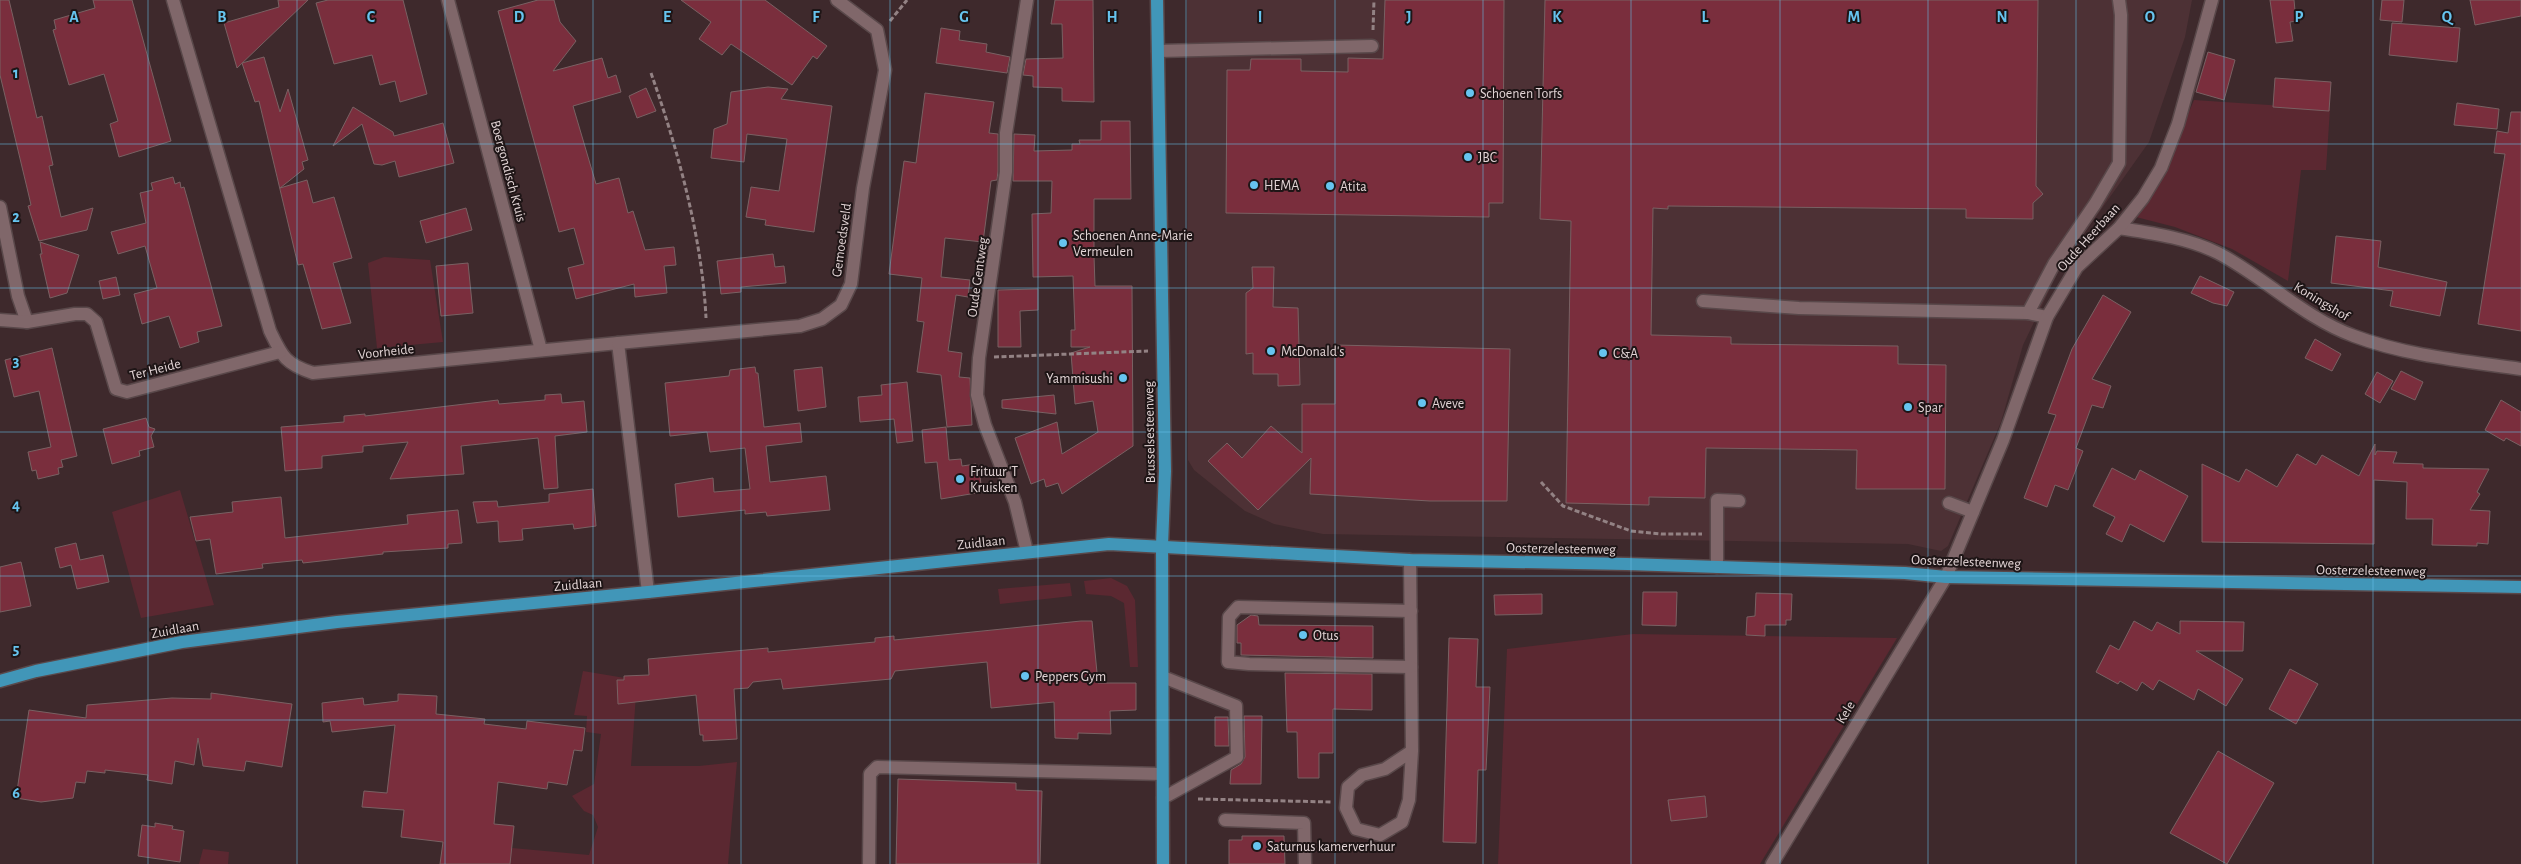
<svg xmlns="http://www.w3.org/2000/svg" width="2521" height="864" viewBox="0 0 2521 864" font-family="'Alegreya Sans',sans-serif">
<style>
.built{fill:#4d3135}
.green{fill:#5b2831}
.building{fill:#7a2e3d;stroke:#796163}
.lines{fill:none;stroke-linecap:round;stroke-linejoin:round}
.minor-casing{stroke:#59484a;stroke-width:15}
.major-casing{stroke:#59484a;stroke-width:15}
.path{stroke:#938284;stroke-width:3;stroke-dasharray:5 2.5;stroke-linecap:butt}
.minor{stroke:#80676a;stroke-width:12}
.major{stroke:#4196b8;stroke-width:12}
.grid{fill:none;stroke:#66c4ef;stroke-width:1;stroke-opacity:0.55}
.poi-dot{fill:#66c4ef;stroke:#1e1516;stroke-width:2}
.labels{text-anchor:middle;stroke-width:4;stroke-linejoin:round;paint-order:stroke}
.poi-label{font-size:14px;fill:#e2d4d5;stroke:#1e1516;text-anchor:start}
.street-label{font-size:14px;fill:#e2d4d5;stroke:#1e1516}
.grid-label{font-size:16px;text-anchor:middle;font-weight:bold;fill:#66c4ef;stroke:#1e1516;stroke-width:4;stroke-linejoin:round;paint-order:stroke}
</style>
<rect width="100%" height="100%" fill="#3e292c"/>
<path class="built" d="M1187 0H2192L2185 37 2149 142 2061 266 2023 345 2001 422 1948 546 1941 551 1908 544 1850 543 1323 534 1274 524 1245 511 1194 470 1188 460Z"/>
<g class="green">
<path d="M2194 100 2330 109 2326 170H2301L2288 281 2232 249 2175 227 2136 217 2162 176Z"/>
<path d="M384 257 430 260 443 342 377 348 368 263Z"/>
<path d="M180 490 214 605 141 618 112 512Z"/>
<path d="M1111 578 1127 586 1135 600 1138 667H1130L1124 603 1111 596 1086 594 1084 581Z"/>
<path d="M1070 583 1072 596 1000 604 998 589Z"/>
<path d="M1633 634 1897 638 1760 864H1498L1507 649Z"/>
<path d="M583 671 637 680 631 766H699L737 762 728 864H509L512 848 589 855 598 827 593 815 584 811 572 796 594 784 601 734 586 732 587 716 574 715Z"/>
<path d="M203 849 229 852 228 864H199Z"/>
</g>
<g class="building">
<path d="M0 0H9L37 118 42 116 53 165 49 166 61 217 93 208 87 230 39 241 28 206 31 205 28 192 0 75Z"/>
<path d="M93 0H132L171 141 119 157 110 124 118 121 104 74 69 85 53 30 56 29 54 20 95 8Z"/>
<path d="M278 0H308L237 68 224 23 279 7Z"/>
<path d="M328 0H403L427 94 400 102 395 81 380 85 372 55 334 64 316 3Z"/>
<path d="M538 0H554L560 22 576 41 553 71 602 58 608 78 616 75 621 92 573 106 596 184 619 178 628 213 633 211 645 250 674 247 676 265 664 266 667 293 635 297 634 284 576 299 568 268 584 264 574 228 559 232 498 11Z"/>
<path d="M681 0H765L827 46 817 59 813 56 792 85 731 44 722 55 699 39 711 22Z"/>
<path d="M1055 0H1093L1094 102 1062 101V88L1033 87V76L1023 75 1026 59 1063 58 1062 24H1051Z"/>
<path d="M1385 0H1504L1503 203H1489V217L1226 213 1227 70H1250L1251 59H1301V71L1348 72V58L1383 59Z"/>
<path d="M1545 0H2038L2036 186 2043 194 2033 203V219L1966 218V209L1668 206V209L1653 208 1651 335 1731 337V344L1898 346V364L1946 365 1945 489H1856L1857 450 1706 448 1705 498 1649 497V505L1566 503 1571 221 1540 219Z"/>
<path d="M2270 0H2294L2296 21 2290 22 2293 41 2276 43Z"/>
<path d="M2382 0H2404L2402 22 2380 20Z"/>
<path d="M2470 0H2521V16L2475 25Z"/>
<path d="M2392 23 2460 28 2457 62 2389 55Z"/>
<path d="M941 28 960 31 959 40 987 44 986 52 1010 57 1007 73 936 63Z"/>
<path d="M2208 52 2235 60 2224 100 2196 92Z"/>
<path d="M264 57 280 112 288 89 308 160 302 162 304 169 280 188 307 180 313 203 334 197 352 258 333 263 351 323 322 329 303 264 298 265 259 101 255 102 242 63Z"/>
<path d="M2275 78 2331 82 2329 111 2273 107Z"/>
<path d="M768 87 788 89 781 99 832 106 814 232 765 225 766 220 746 217 751 187 779 191 787 139 747 134 744 162 711 158 714 129 727 124 731 92Z"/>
<path d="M646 88 656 111 637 118 629 96Z"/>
<path d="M925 93 994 102 989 133 998 134V171L997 180 991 181 983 242 945 238 941 277 970 280 968 297 956 295 948 351 962 353 959 377 970 378 972 425 947 427 941 375 917 372 924 322 917 321 922 278 889 274 904 161 916 163Z"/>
<path d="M2457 103 2499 109 2497 129 2454 125Z"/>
<path d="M353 107 393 132 394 136 443 123 454 163 399 177 395 161 382 165 374 164 362 124 333 146Z"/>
<path d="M2511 112H2521V331L2478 324 2505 154 2494 153 2497 131 2508 133Z"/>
<path d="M1101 121H1130L1131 199H1094V256L1095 286H1132L1133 446 1062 494 1058 483 1046 487 1044 479 1031 484 1015 438 1057 422 1062 454 1098 432 1093 401 1075 404 1071 353 1090 347H1071V330H1075L1073 276 1033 277 1032 214 1051 213 1052 181H1013L1014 134 1035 135 1034 151 1072 150V144H1080L1079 140H1101Z"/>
<path d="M173 177 175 184 180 182 181 188 184 187 188 201 222 326 197 332 199 342 180 348 169 316 142 324 134 294 157 288 145 246 118 254 111 232 146 223 140 193 153 190 151 183Z"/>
<path d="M466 208 472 230 426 243 420 221Z"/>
<path d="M2336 236 2381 241 2378 267 2447 282 2440 316 2390 306 2393 291 2331 283Z"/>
<path d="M40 242 79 255 67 293 50 298 40 254H42Z"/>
<path d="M773 254 775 267 784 266 786 283 741 287V292L721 294 717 261Z"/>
<path d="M468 263 473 313 441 316 436 266Z"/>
<path d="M1252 267H1274L1273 307 1298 308 1300 385 1278 386V374H1253V353L1246 354V293L1253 288Z"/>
<path d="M2200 276 2234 292 2227 306 2213 303 2191 293Z"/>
<path d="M116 277 120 295 103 299 99 281Z"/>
<path d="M1038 289V310L1020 311 1021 347H998V290Z"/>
<path d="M2103 295 2131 312 2092 379 2111 386 2103 408 2092 405 2076 448 2083 451 2068 490 2055 485 2047 507 2024 498 2056 415 2048 413 2072 349Z"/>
<path d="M2315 339 2341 354 2332 371 2305 358Z"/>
<path d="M1335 345 1510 349 1507 501H1430L1310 494 1311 458 1258 510 1208 461 1227 443 1242 458 1271 426 1302 453V404H1335Z"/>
<path d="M52 348 77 456 61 460 63 467 58 468 59 474 38 479 36 470 32 471 28 452 51 447 39 391 14 397 5 360Z"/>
<path d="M755 367 756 373H758L764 427 800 423 802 442 766 446 770 482 826 476 830 510 767 516 766 512 745 514V510L678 517 675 484 713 478 714 492 750 489 745 448 710 452 707 432 670 436 665 383 729 376 730 370Z"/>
<path d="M822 367 826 407 798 411 794 370Z"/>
<path d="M2401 371 2423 382 2415 400 2391 389Z"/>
<path d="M2377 372 2393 381 2380 403 2365 394Z"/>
<path d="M907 382 913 441 897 443 894 419 860 422 858 397 882 395 881 385Z"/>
<path d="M561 394 562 403 584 401 587 432 555 436 558 488 544 489 538 438 461 446 464 474 390 479 408 442 363 446V452L322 456V468L285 471 281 427 344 422V416L365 414V416L498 400 499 404 545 400V395Z"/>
<path d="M1054 395 1056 414 1002 408V400Z"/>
<path d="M2501 400 2521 412V446L2506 438 2504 441 2485 430Z"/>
<path d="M146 418 149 427 155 429 151 436 154 447 139 451 140 456 112 464 103 429Z"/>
<path d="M946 427 949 460 961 459 962 466 976 464V470L979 469 982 492 941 499 937 462 925 463 922 430Z"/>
<path d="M2375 444V455L2377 451 2397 452 2393 463 2423 464V468L2489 469 2477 492 2480 494 2470 510 2490 511 2488 544 2477 543V546L2432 545 2433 519H2406L2407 482 2374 480V544L2202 542V464L2239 482 2246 469 2277 487 2297 454 2316 465 2322 455 2359 476Z"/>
<path d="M2112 468 2135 480 2140 470 2188 496 2164 542 2130 524 2122 542 2106 534 2115 517 2093 506Z"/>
<path d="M593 489 596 526 574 529 573 524 522 529 523 540 499 542 498 521 477 523 473 502 497 501 498 507 549 502V494Z"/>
<path d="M281 497 285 538 408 524 407 515 458 510 462 543 448 544V548L383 552V554L303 563 302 560 262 564 263 568 216 574 210 539 196 541 190 517 233 512 232 502Z"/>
<path d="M76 543 80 560 103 555 109 582 77 589 71 565 60 568 55 548Z"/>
<path d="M21 562 31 606 0 612V567Z"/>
<path d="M1643 592H1677L1676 626 1642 625Z"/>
<path d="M1756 593 1792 594 1791 620H1786V625H1765V636L1746 635 1747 617 1755 616Z"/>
<path d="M1542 594V614L1495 615 1494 595Z"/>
<path d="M1251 615 1258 616 1259 625 1373 626V658L1241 655V643H1237V625Z"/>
<path d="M1081 621H1092L1098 683H1136V710L1110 711 1111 734 1078 733V739L1055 738 1054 702 991 708 987 662 895 671 891 679 783 689 781 679 753 682 748 688 734 689 737 739 703 741V735H700L696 695 618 704 617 680H624V676L649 675 648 659 768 648V652L875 642V638L894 636V640Z"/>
<path d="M2134 621 2152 631 2157 622 2180 634V621L2244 622 2243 651H2196L2243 679 2226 706 2198 689 2194 700 2159 680 2153 690 2142 682 2137 691 2120 681 2118 684 2096 672 2110 645 2119 650Z"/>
<path d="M1449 638 1478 639 1476 687H1490L1486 770H1478L1476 843 1443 842Z"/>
<path d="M2290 669 2318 684 2296 724 2269 709Z"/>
<path d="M1285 673 1372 674V710L1333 709V753H1319V778H1298L1297 732H1287Z"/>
<path d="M211 693 292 704 282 767 246 761 244 771 203 766 198 738 194 765 175 761 172 784 147 780 148 775 105 770V773L87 771 85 783 76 782 73 798 41 802 16 798 29 710 86 718 87 705 172 698 211 699Z"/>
<path d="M398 694 437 696 436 714 485 719 484 724 526 729 527 721 585 728 582 751 574 750 567 785 548 782 547 789 498 782 494 824 514 826 510 864H440L443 842 401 837 404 810 362 807 364 791 387 793 395 725 332 732 330 721 323 722 322 703 363 698 364 705 398 701Z"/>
<path d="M1244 716H1262L1261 784H1230L1231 770 1241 764 1245 757Z"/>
<path d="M1215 717H1228L1229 746H1215Z"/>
<path d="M2218 751 2274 783 2227 864 2170 833Z"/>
<path d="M898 779 1016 783V790L1042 791 1040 864H896Z"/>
<path d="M1705 796 1707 817 1671 821 1668 800Z"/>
<path d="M155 823 173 826 172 829 184 831 180 862 138 856 142 825 155 827Z"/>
<path d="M1242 836H1284L1285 864H1229V840H1242Z"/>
</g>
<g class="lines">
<defs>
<g id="minor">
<path d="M173 0 270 331C282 356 285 364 313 373L618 343 648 592"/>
<path d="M448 0 541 350"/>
<path d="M1158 51 1372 46"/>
<path d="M0 207 18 296 27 322 75 314H87L96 322 116 389 127 392 280 352"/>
<path d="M2119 228C2151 233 2188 238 2218 253 2264 277 2304 318 2354 336 2407 356 2465 361 2521 369"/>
<path d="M1703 301 1799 308 2028 313"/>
<path d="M2047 317 2028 313 2054 264 2095 204 2119 163 2121 15 2119 0"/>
<path d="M0 320 27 322"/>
<path d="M618 343 800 326 822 319 841 305 851 284 863 188 885 70 877 30 837 0"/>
<path d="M1949 503 1973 512"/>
<path d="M1027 552 1015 502 985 425 977 395 979 358 1006 172V133L1027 0"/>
<path d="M1410 560 1412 751 1409 800 1402 822 1380 835 1356 829 1346 808 1348 787 1362 775 1385 769 1412 751"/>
<path d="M1717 567V500L1739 501"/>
<path d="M1411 611 1238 607 1229 617 1228 662 1249 664 1411 667"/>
<path d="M1163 798 1237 757 1236 706 1163 677"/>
<path d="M1225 820 1304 823 1305 864"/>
<path d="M869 864 870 774 877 767 1162 774"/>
<path d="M1772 864 1946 577 2003 440 2047 317 2077 267 2119 228 2143 198 2161 168 2178 124 2212 0"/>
</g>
<g id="major">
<path d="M1157 0 1165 471 1162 545 1163 864"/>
<path d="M0 681 36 671 182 642 337 622 648 592 1109 544 1410 560 1627 564 1905 573 1946 577 2521 587"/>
</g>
</defs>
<use href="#minor" class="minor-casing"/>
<use href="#major" class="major-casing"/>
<g class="path">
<path d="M890 21 907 0"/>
<path d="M1373 30 1374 0"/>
<path d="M651 73C678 150 702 237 706 318"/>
<path d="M994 357 1148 351"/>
<path d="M1541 482 1563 506 1631 531 1661 534H1702"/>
<path d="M1198 799 1331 802"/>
</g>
<use href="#minor" class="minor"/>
<use href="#major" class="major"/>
</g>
<path class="grid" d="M148 0V864M297 0V864M445 0V864M593 0V864M741 0V864M890 0V864M1038 0V864M1186 0V864M1335 0V864M1483 0V864M1631 0V864M1780 0V864M1928 0V864M2076 0V864M2224 0V864M2373 0V864M0 144H2521M0 288H2521M0 432H2521M0 576H2521M0 720H2521"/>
<g class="poi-dot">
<circle cx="1470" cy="93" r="5"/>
<circle cx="1468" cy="157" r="5"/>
<circle cx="1254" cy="185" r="5"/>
<circle cx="1330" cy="186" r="5"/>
<circle cx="1063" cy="243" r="5"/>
<circle cx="1271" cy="351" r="5"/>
<circle cx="1603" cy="353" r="5"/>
<circle cx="1123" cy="378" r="5"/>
<circle cx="1422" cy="403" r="5"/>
<circle cx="1908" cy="407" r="5"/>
<circle cx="960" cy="479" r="5"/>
<circle cx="1303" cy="635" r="5"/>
<circle cx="1025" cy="676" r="5"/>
<circle cx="1257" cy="846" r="5"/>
</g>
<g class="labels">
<g class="poi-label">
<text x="1480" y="98">Schoenen Torfs</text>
<text x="1478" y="162">JBC</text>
<text x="1264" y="190">HEMA</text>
<text x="1340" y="191">Atita</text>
<text x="1073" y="240">Schoenen Anne-Marie<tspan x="1073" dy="16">Vermeulen</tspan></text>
<text x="1281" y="356">McDonald's</text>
<text x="1613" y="358">C&amp;A</text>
<text x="1113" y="383" text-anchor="end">Yammisushi</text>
<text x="1432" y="408">Aveve</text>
<text x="1918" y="412">Spar</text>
<text x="970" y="476">Frituur 'T<tspan x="970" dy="16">Kruisken</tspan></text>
<text x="1313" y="640">Otus</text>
<text x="1035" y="681">Peppers Gym</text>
<text x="1267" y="851">Saturnus kamerverhuur</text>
</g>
<g class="street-label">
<text transform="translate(509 171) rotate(75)" y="5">Boergondisch Kruis</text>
<text transform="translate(2088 237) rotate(-48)" y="5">Oude Heerbaan</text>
<text transform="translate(841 240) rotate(-82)" y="5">Gemoedsveld</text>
<text transform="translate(977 277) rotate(-82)" y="5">Oude Gentweg</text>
<text transform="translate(2322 301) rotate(31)" y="5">Koningshof</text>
<text transform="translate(386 351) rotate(-6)" y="5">Voorheide</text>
<text transform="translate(155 369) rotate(-14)" y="5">Ter Heide</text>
<text transform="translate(1149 432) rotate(-91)" y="5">Brusselsesteenweg</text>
<text transform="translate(981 542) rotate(-6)" y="5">Zuidlaan</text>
<text transform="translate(1561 548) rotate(1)" y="5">Oosterzelesteenweg</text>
<text transform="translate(1966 561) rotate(2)" y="5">Oosterzelesteenweg</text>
<text transform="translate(2371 570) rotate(1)" y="5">Oosterzelesteenweg</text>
<text transform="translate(578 584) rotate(-5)" y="5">Zuidlaan</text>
<text transform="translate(175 629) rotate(-10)" y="5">Zuidlaan</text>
<text transform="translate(1845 712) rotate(-59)" y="5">Kele</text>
</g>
</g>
<g class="grid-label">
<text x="74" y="22">A</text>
<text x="222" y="22">B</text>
<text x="371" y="22">C</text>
<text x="519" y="22">D</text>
<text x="667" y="22">E</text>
<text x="816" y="22">F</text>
<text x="964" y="22">G</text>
<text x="1112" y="22">H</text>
<text x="1260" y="22">I</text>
<text x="1409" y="22">J</text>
<text x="1557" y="22">K</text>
<text x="1705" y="22">L</text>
<text x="1854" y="22">M</text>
<text x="2002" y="22">N</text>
<text x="2150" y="22">O</text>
<text x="2299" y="22">P</text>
<text x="2447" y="22">Q</text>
<text x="16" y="78">1</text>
<text x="16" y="222">2</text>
<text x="16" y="366">3</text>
<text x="16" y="510">4</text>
<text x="16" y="654">5</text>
<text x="16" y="798">6</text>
</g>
</svg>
